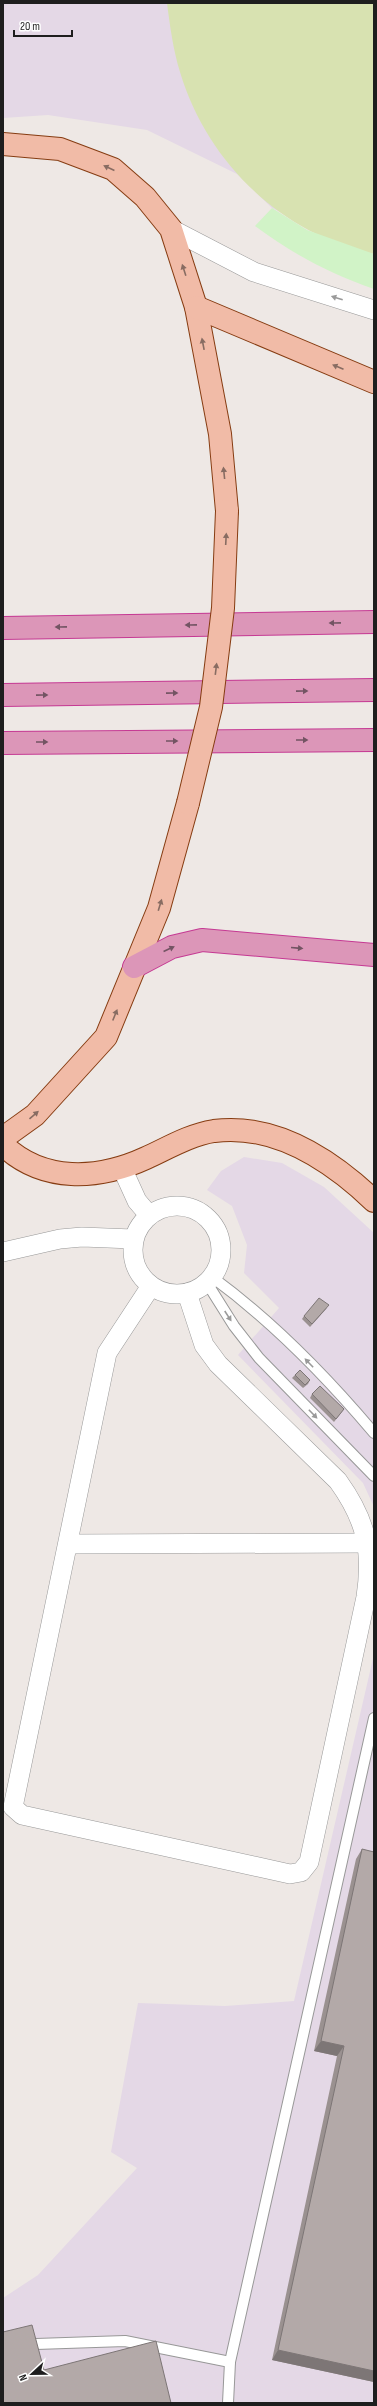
<svg xmlns="http://www.w3.org/2000/svg" width="377" height="2406" viewBox="0 0 377 2406" font-family="'Sofia Sans Condensed',sans-serif">
<style>
.industrial{fill:#e4d8e6}
.grass{fill:#d8e2b1}
.park{fill:#d1f3c7}
.lines{fill:none;stroke-linecap:round;stroke-linejoin:round}
.service-casing{stroke:#989898;stroke-width:12}
.minor-casing{stroke:#989898;stroke-width:20}
.primary-casing{stroke:#863c12;stroke-width:24}
.motorway-casing{stroke:#c53993;stroke-width:24}
.service{stroke:#fff;stroke-width:10}
.minor{stroke:#fff;stroke-width:19}
.primary{stroke:#f1bba7;stroke-width:22}
.motorway{stroke:#dc96b8;stroke-width:22}
.primary-bridge-casing{stroke:#863c12;stroke-width:24;stroke-linecap:butt}
.primary-bridge{stroke:#f1bba7;stroke-width:22}
.wall{fill:#9a9190}
.shaded-wall{fill:#7d7676}
.building{fill:#b3a9a8;stroke:#7d7676}
.oneway{fill:#886c62}
.oneway2{fill:#9a9a9a}
.oneway3{fill:#735463}
</style>
<rect width="100%" height="100%" fill="#eee8e5"/>
<g class="industrial">
<path d="M3 3H374V254L272 208 237 174 147 130 48 115 3 118Z"/>
<path d="M244 1157 282 1163 324 1187 374 1233V1507L363 1483 238 1355 279 1308 244 1273 247 1245 232 1206 207 1190 221 1171Z"/>
<path d="M374 1654V2403H3V2298L38 2275 137 2168 111 2152 138 2003 225 2006 294 2001Z"/>
</g>
<path class="grass" d="M167 3H374V254C281 234 207 162 180 72 173 49 170 26 167 3Z"/>
<path class="park" d="M272 208 307 230 374 254V289C329 273 294 255 255 226Z"/>
<g class="lines">
<defs>
<g id="service">
<path d="M212 1277C272 1321 326 1376 374 1433"/>
<path d="M207 1283 234 1326 259 1358 374 1476"/>
<path d="M36 2344 125 2341 230 2362"/>
<path d="M228 2403 230 2362 374 1718"/>
</g>
<g id="minor">
<path d="M171 229 254 272 374 310"/>
<path d="M122 1168 137 1201 149 1215"/>
<circle cx="177" cy="1250" r="44"/>
<path d="M3 1252 60 1239 82 1237 133 1239"/>
<path d="M151 1286 107 1353 13 1807 22 1815 290 1874 301 1872 309 1862 366 1597C373 1550 366 1520 338 1481L218 1364 204 1345 187 1293"/>
<path d="M68 1544 368 1543"/>
</g>
<g id="primary">
<path d="M3 144 60 149 113 169 145 197 171 229 196 307 220 434 227 511"/>
<path d="M196 307 374 382"/>
<path d="M3 1138 35 1115 106 1037 159 908 188 803"/>
<path d="M3 1145C43 1183 98 1180 146 1158 168 1148 189 1135 214 1131 276 1123 331 1160 374 1201"/>
</g>
<g id="motorway">
<path d="M3 628 374 622"/>
<path d="M3 695 374 690"/>
<path d="M3 743 374 740"/>
<path d="M134 967 172 947 202 940 374 955"/>
</g>
</defs>
<use href="#service" class="service-casing"/>
<use href="#minor" class="minor-casing"/>
<use href="#primary" class="primary-casing"/>
<use href="#motorway" class="motorway-casing"/>
<use href="#service" class="service"/>
<use href="#minor" class="minor"/>
<use href="#primary" class="primary"/>
<use href="#motorway" class="motorway"/>
<defs>
<path id="primary-bridge" d="M188 803 211 707 223 608 227 511"/>
</defs>
<use href="#primary-bridge" class="primary-bridge-casing"/>
<use href="#primary-bridge" class="primary-bridge"/>
</g>
<g class="wall">
<path d="M327 1308 310 1327 302 1319 304 1316Z"/>
<path d="M295 1375 310 1380 308 1384 303 1388 292 1378Z"/>
<path d="M312 1394 344 1409 334 1422 310 1398Z"/>
<path d="M362 1849 374 2382 272 2360 337 2056 314 2051 356 1859Z"/>
</g>
<g class="shaded-wall">
<path d="M321 2041 344 2046 337 2056 314 2051Z"/>
<path d="M278 2350 374 2371V2382L272 2360Z"/>
</g>
<g class="building">
<path d="M319 1298 329 1305 312 1324 304 1316Z"/>
<path d="M300 1370 310 1380 305 1385 295 1375Z"/>
<path d="M320 1386 344 1409 336 1419 312 1394Z"/>
<path d="M362 1849 374 1852V2371L278 2350 344 2046 321 2041Z"/>
<path d="M32 2325 44 2370 156 2341 171 2403H3V2332Z"/>
</g>
<defs><path id="oneway-solid" d="M-6-.8H1V-3.2L6.5 0L1 3.2V.8H-6Z"/></defs>
<g class="oneway">
<use href="#oneway-solid" transform="translate(109 168) rotate(-155)"/>
<use href="#oneway-solid" transform="translate(184 270) rotate(-108)"/>
<use href="#oneway-solid" transform="translate(203 344) rotate(-101)"/>
<use href="#oneway-solid" transform="translate(338 367) rotate(-157)"/>
<use href="#oneway-solid" transform="translate(224 473) rotate(-96)"/>
<use href="#oneway-solid" transform="translate(226 539) rotate(-87)"/>
<use href="#oneway-solid" transform="translate(216 669) rotate(-83)"/>
<use href="#oneway-solid" transform="translate(160 905) rotate(-73)"/>
<use href="#oneway-solid" transform="translate(115 1015) rotate(-68)"/>
<use href="#oneway-solid" transform="translate(34 1115) rotate(-41)"/>
</g>
<g class="oneway2">
<use href="#oneway-solid" transform="translate(337 298) rotate(-162)"/>
<use href="#oneway-solid" transform="translate(228 1316) rotate(57)"/>
<use href="#oneway-solid" transform="translate(309 1363) rotate(-134)"/>
<use href="#oneway-solid" transform="translate(313 1414) rotate(46)"/>
</g>
<g class="oneway3">
<use href="#oneway-solid" transform="translate(335 623) rotate(179)"/>
<use href="#oneway-solid" transform="translate(191 625) rotate(179)"/>
<use href="#oneway-solid" transform="translate(61 627) rotate(179)"/>
<use href="#oneway-solid" transform="translate(302 691) rotate(-1)"/>
<use href="#oneway-solid" transform="translate(172 693) rotate(-1)"/>
<use href="#oneway-solid" transform="translate(42 695) rotate(-1)"/>
<use href="#oneway-solid" transform="translate(302 740)"/>
<use href="#oneway-solid" transform="translate(172 741)"/>
<use href="#oneway-solid" transform="translate(42 742)"/>
<use href="#oneway-solid" transform="translate(297 948) rotate(5)"/>
<use href="#oneway-solid" transform="translate(169 949) rotate(-25)"/>
</g>
<rect width="377" height="2406" fill="none" stroke="#1e1e1e" stroke-width="8"/>
<g transform="translate(32 2374) rotate(248)" stroke="#ffffff" stroke-width="3" paint-order="stroke">
<path d="M0-3L7 15L0 10L-7 15Z" fill="#1e1e1e"/>
<text y="-6" font-size="11" font-weight="bold" text-anchor="middle" fill="#1e1e1e">N</text>
</g>
<path d="M14 30v6h58v-6" fill="none" stroke="#1e1e1e" stroke-width="2"/>
<text x="20" y="30" font-size="12" fill="#1e1e1e" stroke="#ffffff" stroke-width="3" paint-order="stroke">20 m</text>
</svg>
